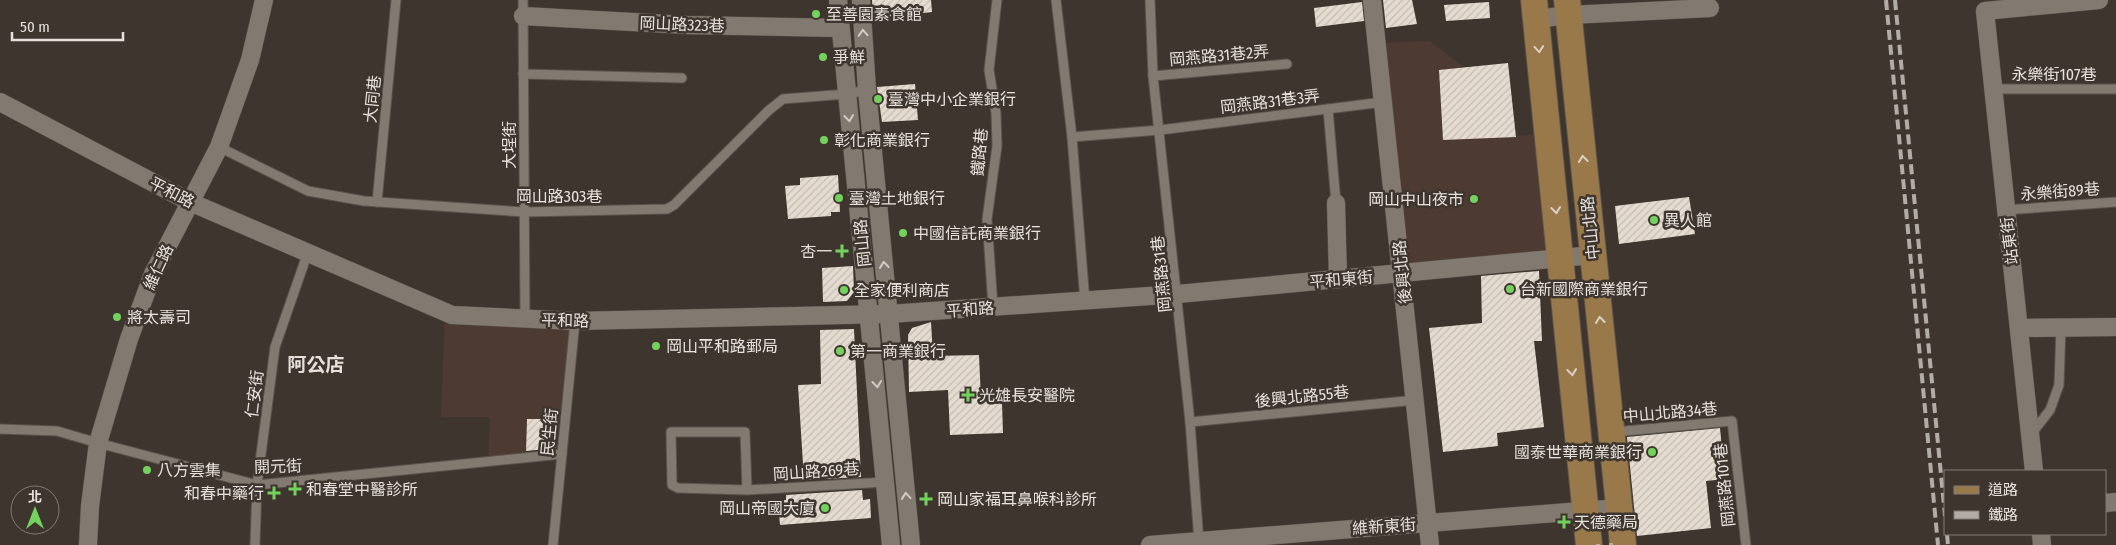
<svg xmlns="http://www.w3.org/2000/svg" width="2116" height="545" viewBox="0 0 2116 545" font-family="'Fira Sans Condensed','Noto Sans TC',sans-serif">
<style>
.commercial{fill:#4d3a32}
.building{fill:url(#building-hatch)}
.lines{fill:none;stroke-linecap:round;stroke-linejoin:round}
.service-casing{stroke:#5a544d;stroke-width:11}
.minor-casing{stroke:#5a544d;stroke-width:19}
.primary-casing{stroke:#5a544d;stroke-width:28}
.service{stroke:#827970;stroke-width:9}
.minor{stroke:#827970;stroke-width:18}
.primary{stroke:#99784a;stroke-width:26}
.rail{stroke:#b2aca6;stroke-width:4;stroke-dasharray:10 5;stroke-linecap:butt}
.oneway{stroke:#d2ccc6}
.oneway2{stroke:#dad1c6}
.poi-dot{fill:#72d25d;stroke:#3e362e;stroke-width:2}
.labels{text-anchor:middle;stroke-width:5;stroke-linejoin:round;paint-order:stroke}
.poi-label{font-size:16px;fill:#e6e1dc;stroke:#3e362e;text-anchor:start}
.street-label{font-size:16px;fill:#e6e1dc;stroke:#3e362e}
.quarter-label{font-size:19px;font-weight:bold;fill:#e6e1dc;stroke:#3e362e}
</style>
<defs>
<pattern id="building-hatch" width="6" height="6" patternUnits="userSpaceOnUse" patternTransform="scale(1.25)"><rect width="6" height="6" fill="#e5dbd1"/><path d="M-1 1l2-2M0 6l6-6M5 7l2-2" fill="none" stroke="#c5bdb4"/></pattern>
</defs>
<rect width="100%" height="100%" fill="#3e362e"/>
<g class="commercial">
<path d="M1430 41 1465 68 1439 71 1443 140 1547 134 1561 258 1402 278 1377 43Z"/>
<path d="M445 313 575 321 565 419H527L526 458 488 462 490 417H441Z"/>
</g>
<g class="building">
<path d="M872 0H931L932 12 873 19Z"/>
<path d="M1383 0H1412L1417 24 1386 28Z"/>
<path d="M1362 2 1364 21 1316 27 1314 8Z"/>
<path d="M1489 2 1490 18 1446 21 1444 5Z"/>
<path d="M1508 63 1516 137 1443 140 1439 70Z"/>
<path d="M915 84 918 120 882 122 877 87Z"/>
<path d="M838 175 840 212H831V216L788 219 785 186 800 185V178Z"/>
<path d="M1689 197 1695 234 1619 244 1615 206Z"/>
<path d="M853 266 854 292 847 301 823 302 822 268Z"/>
<path d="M1539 271 1542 341H1534L1544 427 1497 433 1498 446 1443 452 1429 328 1482 323 1481 276Z"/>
<path d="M931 322 933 356 979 355 981 399H993V404L1002 403 1003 433 950 435 948 390 909 392 908 335 912 328Z"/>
<path d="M854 329 861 477 804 480 798 385 821 384 820 330Z"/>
<path d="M527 419H559L556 448 526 451Z"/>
<path d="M1720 428 1725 479 1706 481 1711 528 1637 536 1627 437Z"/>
<path d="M862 490 863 500 870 499 871 518 780 525 778 501 786 500V495Z"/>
</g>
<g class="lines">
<defs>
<g id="service">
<path d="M523 0 525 319"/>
<path d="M1056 0 1072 137 1085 302"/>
<path d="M1150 0 1153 76 1190 422 1199 542"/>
<path d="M523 74 682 78"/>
<path d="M1153 76 1287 64"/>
<path d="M1993 89H2116"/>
<path d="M1328 109 1336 203"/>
<path d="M1072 137 1160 130 1383 102"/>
<path d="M219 147 308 191 364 201 524 212 667 209 674 205 768 111 783 99 847 94 867 90"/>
<path d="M377 202 396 0"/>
<path d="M2005 210 2116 202"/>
<path d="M993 307 987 219 997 146 996 113 989 70 997 0"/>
<path d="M1190 422 1416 400"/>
<path d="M0 429 57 431 98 443 257 485 562 454"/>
<path d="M1614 432 1732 421 1746 545"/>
<path d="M2032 433 2050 410 2059 385 2061 326"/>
<path d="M747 490 745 432H671L672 485 678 488 747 490 886 482"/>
<path d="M255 545 257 485 275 347 308 252"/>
<path d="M553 545 575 321"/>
</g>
<g id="minor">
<path d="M838 0 891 545"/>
<path d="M861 0 867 90 911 545"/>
<path d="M1372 0 1430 545"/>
<path d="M523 16 687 25 840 28"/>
<path d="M1536 19 1569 15 1710 8"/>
<path d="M0 102 190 202 452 315 575 321 889 314 1178 294 1593 255"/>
<path d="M1336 203 1338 279"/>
<path d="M2020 328 2116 327"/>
<path d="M2034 471 1985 11 2099 0"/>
<path d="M2105 503 2116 502"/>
<path d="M2041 534 2042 545"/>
<path d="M88 545 90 506 98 443 129 339 153 274 219 147 250 60 264 0"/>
<path d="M1150 545 1619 508"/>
</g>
<g id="primary">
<path d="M1534 0 1589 545"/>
<path d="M1567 0 1623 545"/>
</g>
</defs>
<use href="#service" class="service-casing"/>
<use href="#minor" class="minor-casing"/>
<use href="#primary" class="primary-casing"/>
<use href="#service" class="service"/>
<use href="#minor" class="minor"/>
<use href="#primary" class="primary"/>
<g class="rail">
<path d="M1886 0 1938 545"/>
<path d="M1895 0 1945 516"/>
<path d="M1947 534 1948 545"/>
<path d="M1611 543V545"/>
<path d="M1598 544V545"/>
</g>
</g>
<defs><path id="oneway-chevron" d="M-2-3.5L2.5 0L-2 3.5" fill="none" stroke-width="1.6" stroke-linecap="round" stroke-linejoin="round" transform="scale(1.25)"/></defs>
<g class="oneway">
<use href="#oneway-chevron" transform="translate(863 33) rotate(-94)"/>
<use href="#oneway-chevron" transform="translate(849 118) rotate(84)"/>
<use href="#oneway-chevron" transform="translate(884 265) rotate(-96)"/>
<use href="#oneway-chevron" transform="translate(877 384) rotate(84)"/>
<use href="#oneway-chevron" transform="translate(906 496) rotate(-95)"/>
</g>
<g class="oneway2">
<use href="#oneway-chevron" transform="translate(1539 49) rotate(85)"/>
<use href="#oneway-chevron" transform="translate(1583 159) rotate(-96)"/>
<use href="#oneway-chevron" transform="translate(1556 210) rotate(84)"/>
<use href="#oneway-chevron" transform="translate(1600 320) rotate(-96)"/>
<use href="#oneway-chevron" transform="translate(1572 372) rotate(84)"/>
</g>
<g class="poi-dot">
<circle cx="816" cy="14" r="5"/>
<circle cx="823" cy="57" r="5"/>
<circle cx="878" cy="99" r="5"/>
<circle cx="824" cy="140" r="5"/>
<circle cx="839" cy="198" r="5"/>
<circle cx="1474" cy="199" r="5"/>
<circle cx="1654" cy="220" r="5"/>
<circle cx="903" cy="233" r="5"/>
<path d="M839.5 243.5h5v5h5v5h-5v5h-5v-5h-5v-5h5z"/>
<circle cx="1510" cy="289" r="5"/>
<circle cx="844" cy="290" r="5"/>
<circle cx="117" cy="317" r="5"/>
<circle cx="656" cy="346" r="5"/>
<circle cx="840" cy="351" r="5"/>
<path d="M965.5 387.5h5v5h5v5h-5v5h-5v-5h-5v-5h5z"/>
<circle cx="1652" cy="452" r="5"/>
<circle cx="147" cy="470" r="5"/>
<path d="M292.5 481.5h5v5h5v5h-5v5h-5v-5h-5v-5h5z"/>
<path d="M271.5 485.5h5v5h5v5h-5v5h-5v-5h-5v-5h5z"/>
<path d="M923.5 491.5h5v5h5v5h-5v5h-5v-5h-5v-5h5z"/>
<circle cx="825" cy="508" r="5"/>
<path d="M1561.5 514.5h5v5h5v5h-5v5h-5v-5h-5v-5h5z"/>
</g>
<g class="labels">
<g class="poi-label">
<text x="826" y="20">至善園素食館</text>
<text x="833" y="63">爭鮮</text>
<text x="888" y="105">臺灣中小企業銀行</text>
<text x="834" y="146">彰化商業銀行</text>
<text x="849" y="204">臺灣土地銀行</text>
<text x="1464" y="205" text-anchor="end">岡山中山夜市</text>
<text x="1664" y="226">異人館</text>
<text x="913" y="239">中國信託商業銀行</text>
<text x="832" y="257" text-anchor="end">杏一</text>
<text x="1520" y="295">台新國際商業銀行</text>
<text x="854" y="296">全家便利商店</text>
<text x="127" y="323">將太壽司</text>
<text x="666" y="352">岡山平和路郵局</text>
<text x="850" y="357">第一商業銀行</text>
<text x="979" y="401">光雄長安醫院</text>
<text x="1642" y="458" text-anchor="end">國泰世華商業銀行</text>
<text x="157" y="476">八方雲集</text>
<text x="306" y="495">和春堂中醫診所</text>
<text x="264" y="499" text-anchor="end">和春中藥行</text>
<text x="937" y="505">岡山家福耳鼻喉科診所</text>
<text x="815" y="514" text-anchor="end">岡山帝國大廈</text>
<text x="1574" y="528">天德藥局</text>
</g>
<g class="street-label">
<text transform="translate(682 24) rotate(2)" y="6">岡山路323巷</text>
<text transform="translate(1219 55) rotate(-5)" y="6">岡燕路31巷2弄</text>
<text x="2054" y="80">永樂街107巷</text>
<text transform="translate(372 99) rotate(-84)" y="6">大同巷</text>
<text transform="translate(1270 101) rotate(-7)" y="6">岡燕路31巷3弄</text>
<text transform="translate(509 145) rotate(-90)" y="6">大埕街</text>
<text transform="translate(979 152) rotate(-85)" y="6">鐵路巷</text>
<text transform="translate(2060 191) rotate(-4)" y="6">永樂街89巷</text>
<text transform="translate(172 192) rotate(27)" y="6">平和路</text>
<text x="559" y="202">岡山路303巷</text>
<text transform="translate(1590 228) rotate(-96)" y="6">中山北路</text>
<text transform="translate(2009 241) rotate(-97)" y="6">站東街</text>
<text transform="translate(862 243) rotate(-96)" y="6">岡山路</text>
<text transform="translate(158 267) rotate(-65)" y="6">維仁路</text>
<text transform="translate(1402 272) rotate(-96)" y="6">後興北路</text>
<text transform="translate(1161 274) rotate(-96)" y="6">岡燕路31巷</text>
<text transform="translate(1341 279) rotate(-5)" y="6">平和東街</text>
<text transform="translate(970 309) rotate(-4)" y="6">平和路</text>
<text transform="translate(565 320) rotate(1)" y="6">平和路</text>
<text transform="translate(254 394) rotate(-83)" y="6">仁安街</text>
<text transform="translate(1302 396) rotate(-6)" y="6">後興北路55巷</text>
<text transform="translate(1670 412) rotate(-5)" y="6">中山北路34巷</text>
<text transform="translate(549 432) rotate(-84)" y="6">民生街</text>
<text transform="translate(278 466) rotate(-2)" y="6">開元街</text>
<text transform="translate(816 471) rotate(-4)" y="6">岡山路269巷</text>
<text transform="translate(1724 485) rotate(-96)" y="6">岡燕路101巷</text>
<text transform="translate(1384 526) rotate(-4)" y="6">維新東街</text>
</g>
<g class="quarter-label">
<text x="316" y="371">阿公店</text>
</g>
</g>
<rect x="1944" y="470" width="162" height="65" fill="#3e362e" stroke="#817a74"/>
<rect x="1954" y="486" width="25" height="8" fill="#99784a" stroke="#817a74"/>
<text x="1988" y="495" font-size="15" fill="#e6e1dc">道路</text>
<rect x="1954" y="511" width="25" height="8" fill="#b2aca6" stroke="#817a74"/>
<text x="1988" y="520" font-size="15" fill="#e6e1dc">鐵路</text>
<g transform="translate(35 510)"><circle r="24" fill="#3e362e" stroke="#817a74"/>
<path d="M0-4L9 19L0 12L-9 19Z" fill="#72d25d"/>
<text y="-8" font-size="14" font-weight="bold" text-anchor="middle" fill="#e6e1dc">北</text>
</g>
<path d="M12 32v8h111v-8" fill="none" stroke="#e6e1dc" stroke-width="2.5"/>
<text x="20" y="32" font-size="15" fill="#e6e1dc" stroke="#3e362e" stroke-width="4" paint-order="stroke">50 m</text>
</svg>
